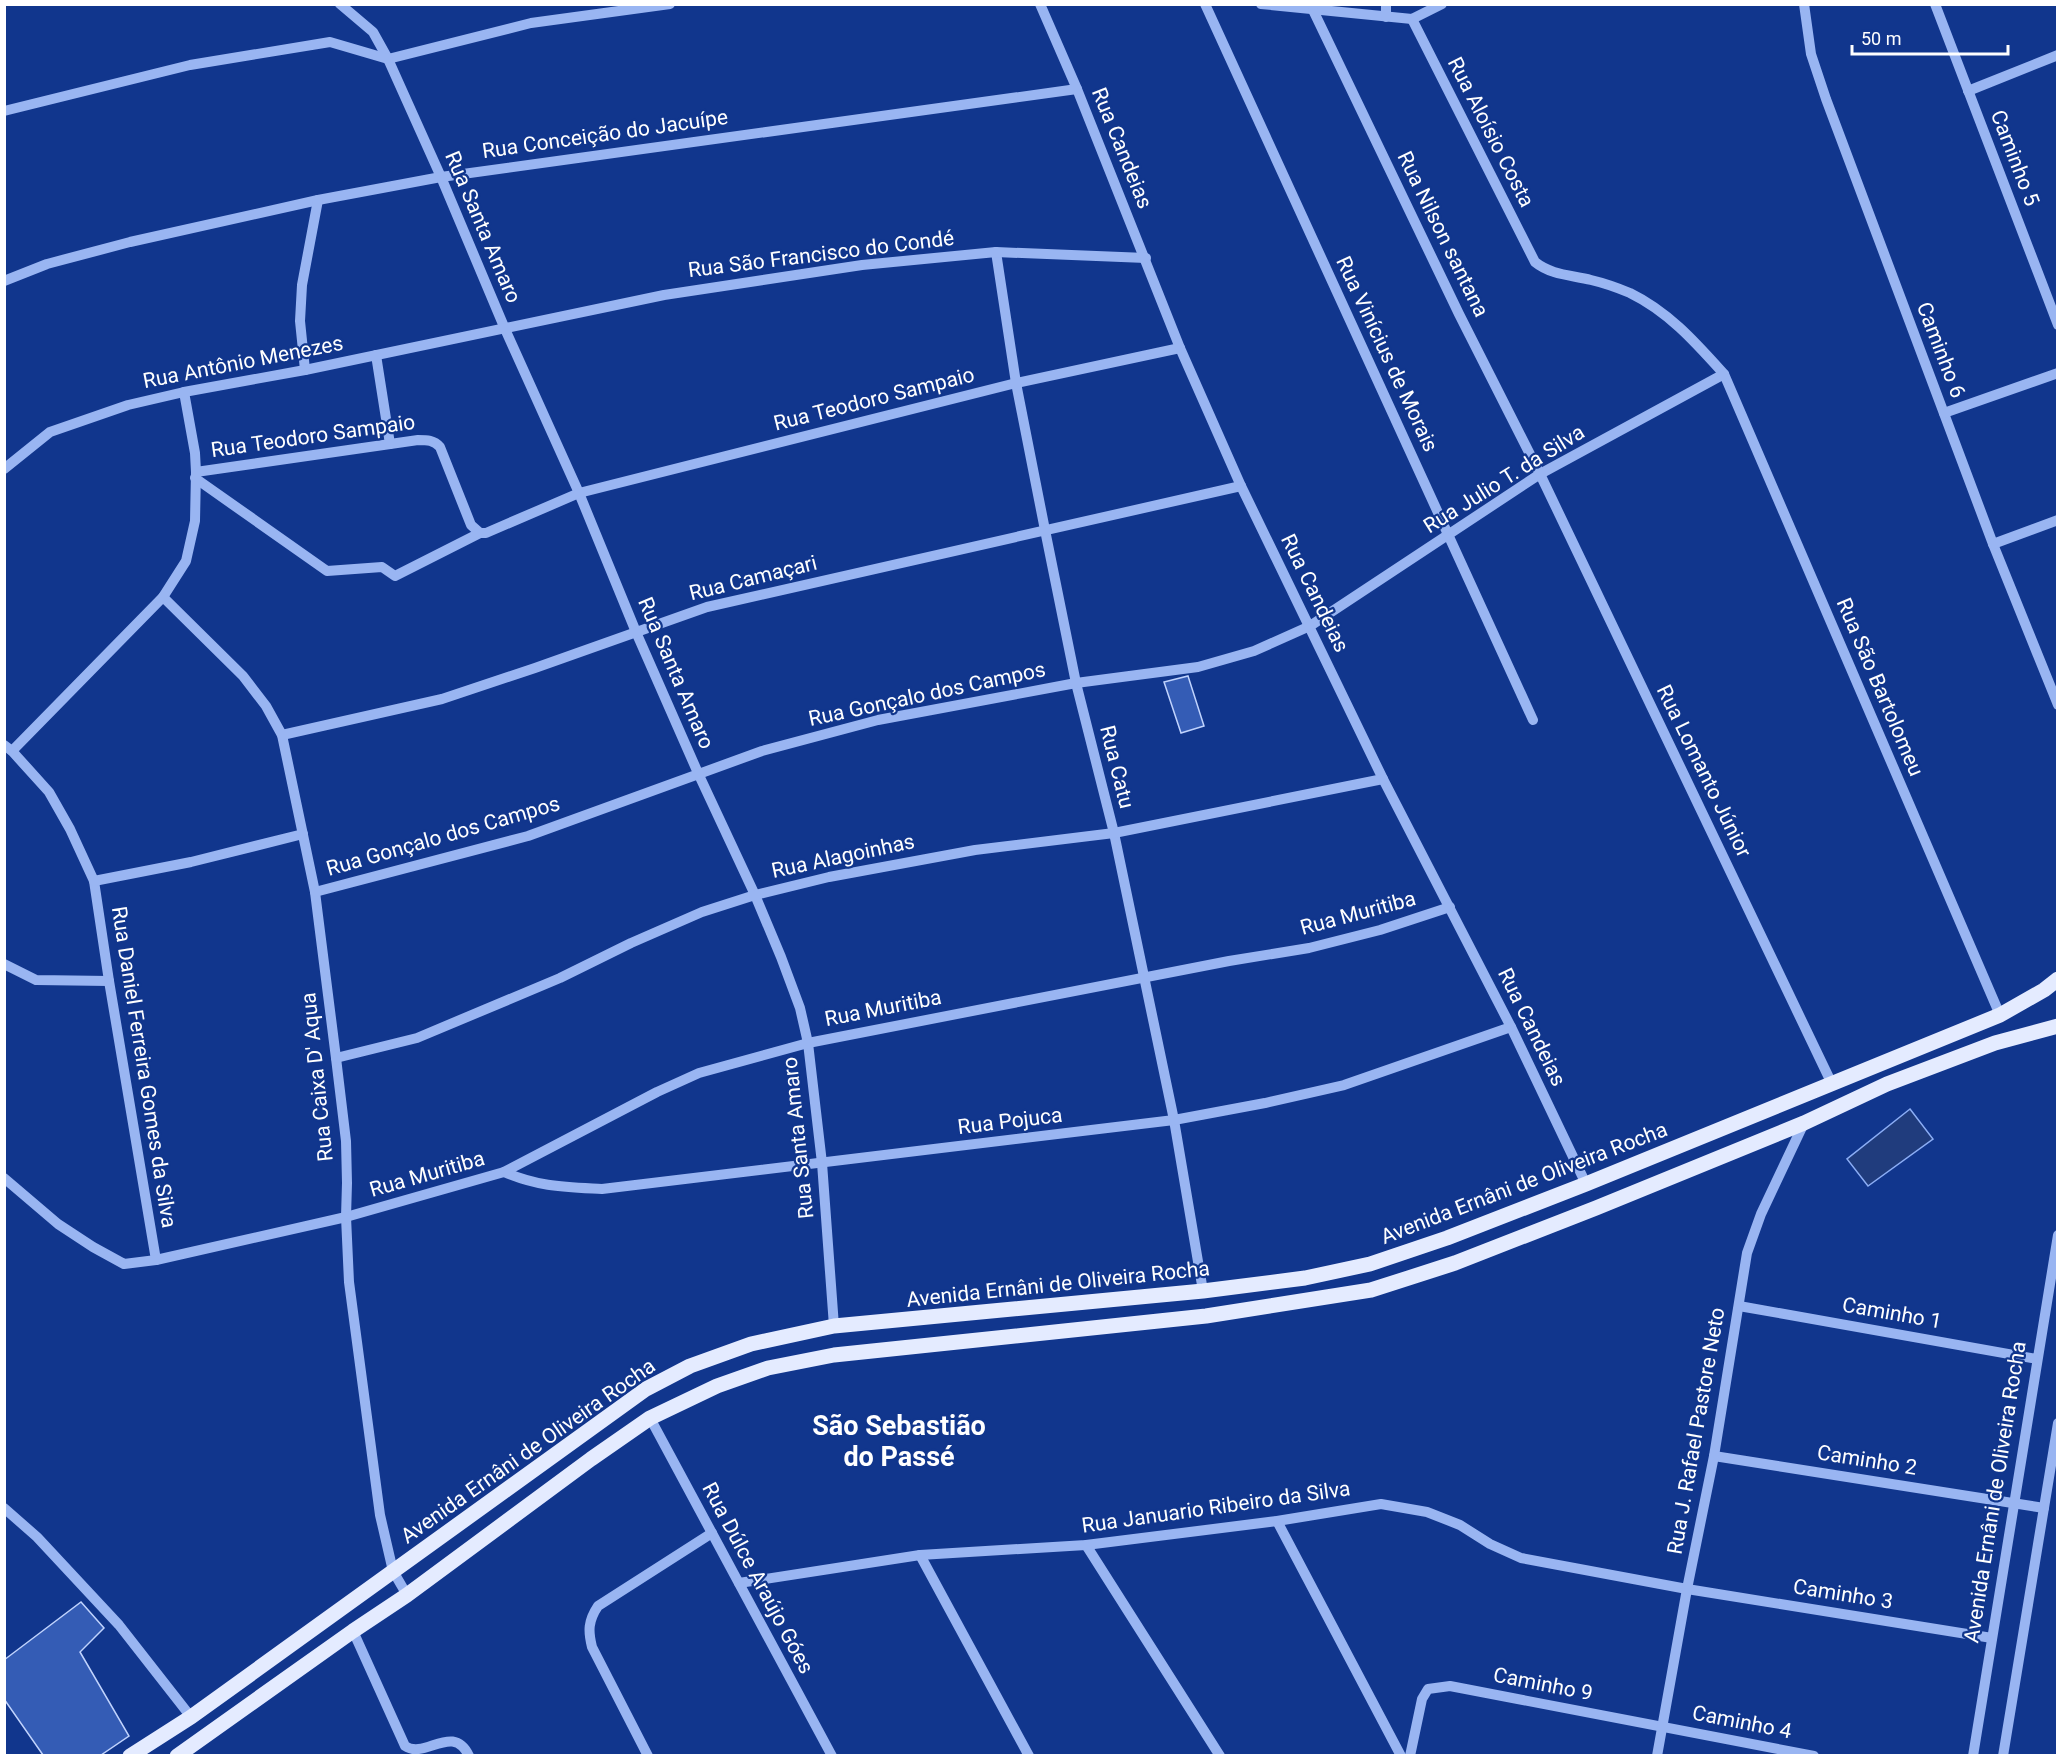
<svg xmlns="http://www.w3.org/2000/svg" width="2062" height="1760" viewBox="0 0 2062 1760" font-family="Roboto,sans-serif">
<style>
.water{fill:#203c7d;stroke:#8badf5;stroke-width:1.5}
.building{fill:#345cb5;stroke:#c0d3fd;stroke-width:1.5}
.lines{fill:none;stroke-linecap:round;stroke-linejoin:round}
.minor{stroke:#99b5f2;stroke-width:10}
.major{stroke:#e4ebff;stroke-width:15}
.labels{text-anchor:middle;stroke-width:4.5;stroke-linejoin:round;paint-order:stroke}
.street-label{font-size:21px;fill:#fff;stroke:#11368d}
.district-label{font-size:27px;font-weight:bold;fill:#fff;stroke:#11368d}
</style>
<rect width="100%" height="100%" fill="#11368d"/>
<path class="water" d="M1910 1109 1933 1139 1868 1186 1847 1159Z"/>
<g class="building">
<path d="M1188 676 1204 726 1181 733 1164 682Z"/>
<path d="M81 1602 104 1628 80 1652 129 1736 101 1755H43L4 1699V1660Z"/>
</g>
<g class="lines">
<g class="minor">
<path d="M340 4 373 32 388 59 441 177 505 329 579 493 636 632 698 773 755 895 781 957 800 1008 808 1043 822 1163 834 1326"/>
<path d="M1040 4 1077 89 1180 348 1241 486 1383 779 1511 1027 1586 1184"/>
<path d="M1205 4 1533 720"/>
<path d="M1261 4 1412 19 1442 4"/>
<path d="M1386 4V17"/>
<path d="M1804 4 1811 54 1826 99 1993 544 2058 705"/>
<path d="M1935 4 2058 325"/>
<path d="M1313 10 1459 314 1540 474 1832 1084"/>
<path d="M1412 19 1535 262C1551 275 1571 275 1591 280 1604 283 1618 288 1630 293 1669 312 1696 343 1724 374L2000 1015"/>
<path d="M388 59 531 23 670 4"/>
<path d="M1968 91 2058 55"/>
<path d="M4 111 190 65 330 42 388 59"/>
<path d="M996 252 1016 383 1045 530 1076 683 1114 833 1174 1120 1203 1291"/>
<path d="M4 281 47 264 130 242 318 200 441 177 1077 89"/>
<path d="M376 355 390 444"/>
<path d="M305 370 300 321 302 285 318 200"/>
<path d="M1944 413 2058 373"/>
<path d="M4 469 50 432 128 405 184 392 305 370 664 295 862 265 996 252 1146 258"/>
<path d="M196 472 418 440C427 440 434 440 440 447L471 525 480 533"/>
<path d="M195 478 327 571 382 567 395 576 480 533H486L579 493 1016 383 1180 348"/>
<path d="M1993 544 2058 520"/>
<path d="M163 597 243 676 266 706 282 735 315 892 336 1058 346 1141 347 1183 346 1217 349 1282 380 1515 393 1571 407 1595"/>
<path d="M282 735 442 699 535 668 707 607 1241 486"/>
<path d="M4 745 12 751 49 792 70 829 94 881 109 981 156 1260"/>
<path d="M12 751 163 597 186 561 195 521 196 472 195 453 184 392"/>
<path d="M94 881 191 862 303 834"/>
<path d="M315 892 528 836 762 751 878 720 1076 683 1198 667 1254 651 1310 626 1540 474 1724 374"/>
<path d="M4 964 36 980 109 981"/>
<path d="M336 1058 417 1038 560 978 631 943 702 912 755 895 829 877 975 850 1114 833 1383 779"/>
<path d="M504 1172C539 1187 564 1187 602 1189L1174 1120 1265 1103 1344 1085 1511 1027"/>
<path d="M4 1178 58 1224 93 1247 124 1264 156 1260 346 1217 504 1172 657 1092 699 1073 808 1043 1229 961 1309 948 1380 930 1450 907"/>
<path d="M1739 1306 2037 1359"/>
<path d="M650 1418 832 1756"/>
<path d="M1714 1456 2044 1508"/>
<path d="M4 1508 37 1537 119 1625 191 1717"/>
<path d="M1277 1521 1401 1756"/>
<path d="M1086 1545 1220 1756"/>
<path d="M920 1555 1029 1756"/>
<path d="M739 1583 920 1555 1086 1545 1277 1521 1381 1504 1427 1512 1460 1525 1490 1544 1521 1558 1687 1589 1992 1638"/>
<path d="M353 1631 405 1746C425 1760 453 1722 469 1756"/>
<path d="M648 1756 592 1647C588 1631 588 1621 598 1606L712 1533"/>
<path d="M1410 1756 1422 1699 1428 1689 1450 1686 1814 1756"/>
<path d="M1657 1756 1687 1589 1714 1456 1747 1253 1761 1214 1804 1123"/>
<path d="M1973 1756 2058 1235"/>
<path d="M2003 1756 2058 1423"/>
</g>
<g class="major">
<path d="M130 1756 191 1717 646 1389 690 1366 751 1344 834 1326 1203 1291 1305 1278 1370 1264 1447 1238 1586 1184 2000 1015 2044 990 2058 979"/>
<path d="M177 1756 353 1631 407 1595 591 1459 650 1418 717 1386 768 1368 834 1355 1206 1316 1371 1290 1455 1263 1596 1208 1804 1123 1887 1084 1995 1043 2058 1026"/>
</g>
</g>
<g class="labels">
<g class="street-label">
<text transform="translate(1491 132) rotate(63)" y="7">Rua Aloísio Costa</text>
<text transform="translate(605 134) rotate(-8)" y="7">Rua Conceição do Jacuípe</text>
<text transform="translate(1122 148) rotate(68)" y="7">Rua Candeias</text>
<text transform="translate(2015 158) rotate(69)" y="7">Caminho 5</text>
<text transform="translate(483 227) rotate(67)" y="7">Rua Santa Amaro</text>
<text transform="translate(1443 234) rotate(64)" y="7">Rua Nilson santana</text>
<text transform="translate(821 254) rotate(-7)" y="7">Rua São Francisco do Condé</text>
<text transform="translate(1941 350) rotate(69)" y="7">Caminho 6</text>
<text transform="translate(1387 354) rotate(65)" y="7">Rua Vinícius de Morais</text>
<text transform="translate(243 362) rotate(-11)" y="7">Rua Antônio Menezes</text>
<text transform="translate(874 399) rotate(-14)" y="7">Rua Teodoro Sampaio</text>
<text transform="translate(313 436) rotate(-8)" y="7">Rua Teodoro Sampaio</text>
<text transform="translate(1504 479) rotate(-32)" y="7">Rua Julio T. da Silva</text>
<text transform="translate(753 578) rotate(-14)" y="7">Rua Camaçari</text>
<text transform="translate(1315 593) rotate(64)" y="7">Rua Candeias</text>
<text transform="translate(676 673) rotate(67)" y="7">Rua Santa Amaro</text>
<text transform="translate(1880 687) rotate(67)" y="7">Rua São Bartolomeu</text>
<text transform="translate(927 694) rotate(-12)" y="7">Rua Gonçalo dos Campos</text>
<text transform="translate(1117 767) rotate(76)" y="7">Rua Catu</text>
<text transform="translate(1704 771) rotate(64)" y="7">Rua Lomanto Júnior</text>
<text transform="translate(443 836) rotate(-16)" y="7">Rua Gonçalo dos Campos</text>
<text transform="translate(843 856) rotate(-12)" y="7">Rua Alagoinhas</text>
<text transform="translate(1358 913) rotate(-15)" y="7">Rua Muritiba</text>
<text transform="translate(883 1008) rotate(-11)" y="7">Rua Muritiba</text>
<text transform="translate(1532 1027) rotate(64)" y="7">Rua Candeias</text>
<text transform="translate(144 1067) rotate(81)" y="7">Rua Daniel Ferreira Gomes da Silva</text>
<text transform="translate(317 1077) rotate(-96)" y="7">Rua Caixa D' Aqua</text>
<text transform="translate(1010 1121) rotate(-7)" y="7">Rua Pojuca</text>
<text transform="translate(798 1138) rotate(-96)" y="7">Rua Santa Amaro</text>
<text transform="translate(427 1174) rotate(-16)" y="7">Rua Muritiba</text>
<text transform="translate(1524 1183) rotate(-21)" y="7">Avenida Ernâni de Oliveira Rocha</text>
<text transform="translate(1058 1284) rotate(-6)" y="7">Avenida Ernâni de Oliveira Rocha</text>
<text transform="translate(1892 1313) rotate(10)" y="7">Caminho 1</text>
<text transform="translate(1696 1431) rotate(-80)" y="7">Rua J. Rafael Pastore Neto</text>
<text transform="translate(528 1451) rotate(-35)" y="7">Avenida Ernâni de Oliveira Rocha</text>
<text transform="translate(1867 1460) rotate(9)" y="7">Caminho 2</text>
<text transform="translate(1995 1492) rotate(-81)" y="7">Avenida Ernâni de Oliveira Rocha</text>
<text transform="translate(1216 1507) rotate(-8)" y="7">Rua Januario Ribeiro da Silva</text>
<text transform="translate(758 1578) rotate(62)" y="7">Rua Dúlce Araújo Góes</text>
<text transform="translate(1843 1594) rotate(9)" y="7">Caminho 3</text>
<text transform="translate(1543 1684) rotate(11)" y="7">Caminho 9</text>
<text transform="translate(1742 1722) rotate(11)" y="7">Caminho 4</text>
</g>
<g class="district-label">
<text x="899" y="1435">São Sebastião<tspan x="899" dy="31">do Passé</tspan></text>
</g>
</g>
<rect width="2062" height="1760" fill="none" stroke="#ffffff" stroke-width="12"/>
<path d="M1852 45v9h156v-9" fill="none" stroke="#ffffff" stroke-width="3"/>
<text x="1861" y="45" font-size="18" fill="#ffffff" stroke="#11368d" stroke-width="4.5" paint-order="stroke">50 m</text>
</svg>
